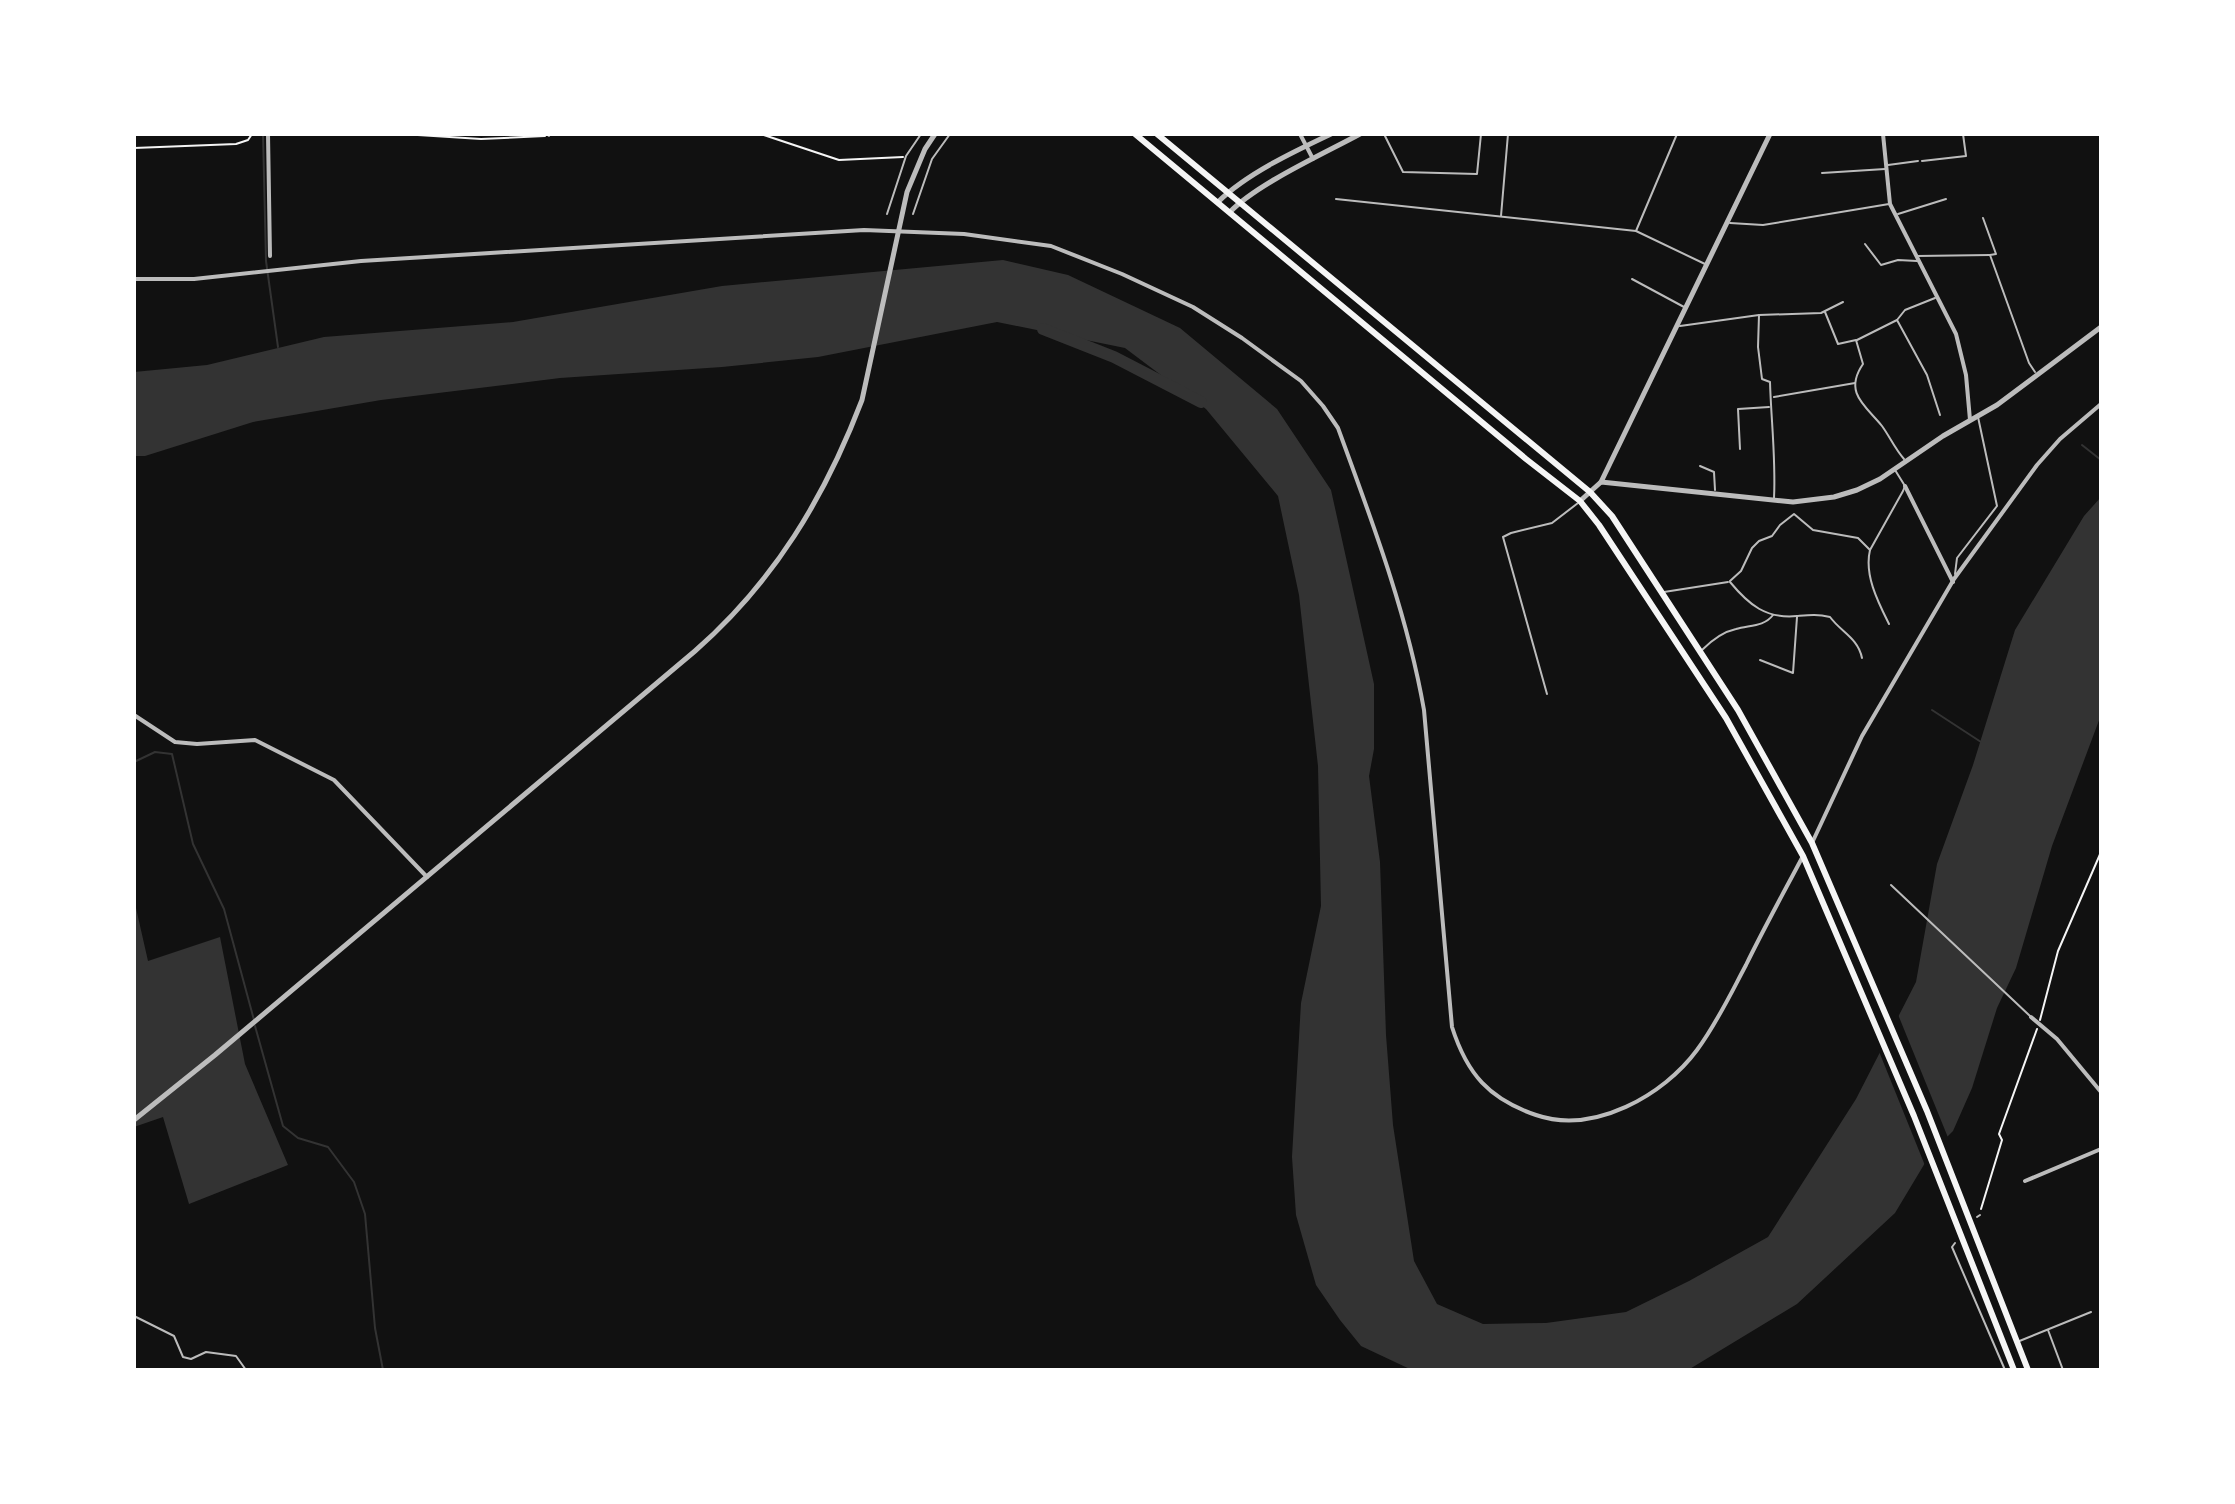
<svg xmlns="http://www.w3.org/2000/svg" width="2235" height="1504" viewBox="0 0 2235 1504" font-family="'Open Sans',sans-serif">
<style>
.water{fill:#333}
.pier{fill:#111}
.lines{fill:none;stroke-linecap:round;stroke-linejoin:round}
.stream{stroke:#333;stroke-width:2}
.river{stroke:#333;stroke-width:12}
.path{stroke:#f5f5f5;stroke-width:2}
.service{stroke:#bcbcbc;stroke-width:2}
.minor{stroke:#bcbcbc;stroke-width:4}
.tertiary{stroke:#bcbcbc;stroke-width:5}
.primary{stroke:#f5f5f5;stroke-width:6}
</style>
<rect width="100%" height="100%" fill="#111"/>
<g class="water">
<path d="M1003 260 1068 275 1180 328 1277 409 1331 490 1374 684V749L1369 776 1380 862 1386 1035 1393 1125 1414 1261 1437 1304 1483 1324 1546 1323 1626 1312 1689 1281 1768 1237 1856 1099 1916 982 1937 864 1973 765 2015 630 2084 516 2101 497V715L2052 846 2016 968 1997 1008 1972 1088 1953 1131 1931 1153 1895 1213 1797 1304 1688 1370H1412L1361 1346 1340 1320 1316 1285 1296 1215 1292 1157 1301 1003 1321 906 1318 766 1299 595 1278 496 1206 409 1125 348 997 322 818 357 722 367 560 378 381 400 253 422 145 456H134V372L207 365 324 337 513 322 722 286Z"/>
<path d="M136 908 148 961 220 937 245 1064 288 1165 189 1204 163 1117 134 1127Z"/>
</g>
<path class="pier" d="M1897 1012 1949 1140 1934 1155 1926 1168 1878 1049Z"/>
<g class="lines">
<g class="stream">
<path d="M263 134 266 261 278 347"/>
<path d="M2082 445 2101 460"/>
<path d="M1932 710 1981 742"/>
<path d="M134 762 155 752 172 754 193 844 224 909 254 1020"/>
<path d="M255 1026 283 1126 298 1138 328 1147 354 1182 365 1214 375 1328 383 1370"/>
</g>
<path class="river" d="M1043 329 1114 357 1201 402"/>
<g class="path">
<path d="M402 134 481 139 545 136"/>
<path d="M761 134 839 160 903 157"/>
<path d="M555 135 567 134"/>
<path d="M134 148 236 144 248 140 252 134"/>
<path d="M2040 1020 2058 951 2101 852"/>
<path d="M1981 1209 2002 1140 1999 1134 2037 1029"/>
</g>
<g class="service">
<path d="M546 134 549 136"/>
<path d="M1384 134 1403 172 1477 174 1481 134"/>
<path d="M1922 161 1966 156 1963 134"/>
<path d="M1888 165 1918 161"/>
<path d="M1822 173 1885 169"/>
<path d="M1336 199 1636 231 1705 264"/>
<path d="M887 214 906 156 921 134"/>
<path d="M913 214 932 159 950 134"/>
<path d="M1898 214 1946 199"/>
<path d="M1501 216 1508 134"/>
<path d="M1983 218 1996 254 1990 255 2029 363 2035 372"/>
<path d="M1730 223 1763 225 1889 204"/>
<path d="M1636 231 1677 134"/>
<path d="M1865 244 1881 265 1898 260 1917 261"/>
<path d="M1917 256 1990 255"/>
<path d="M1632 279 1684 307"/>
<path d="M1825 312 1838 344 1856 340 1863 364C1843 393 1866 406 1882 426 1890 437 1895 449 1904 459"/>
<path d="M1759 315 1758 347 1762 379 1770 382C1771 419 1776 459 1774 498"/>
<path d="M1897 320 1927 375 1940 415"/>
<path d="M1680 326 1759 315 1821 313 1843 302"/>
<path d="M1857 340 1897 320 1905 310 1935 298"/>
<path d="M1774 397 1855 383"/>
<path d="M1740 449 1738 409 1769 407"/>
<path d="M1700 466 1714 472 1715 490"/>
<path d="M1955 574 1957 558 1997 506 1978 417"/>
<path d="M1730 581 1741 571 1752 548 1759 541 1772 536 1780 525 1794 514 1813 530 1858 538 1870 550"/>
<path d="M1730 582C1749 605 1766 619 1797 616 1809 615 1817 614 1830 617 1841 632 1858 638 1862 658"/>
<path d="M1664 592 1728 582"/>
<path d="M1889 624C1878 602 1864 575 1870 550L1903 491 1905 486 1895 470"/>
<path d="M1702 650C1712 640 1722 632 1736 629 1749 625 1764 627 1773 615"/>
<path d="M1760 660 1793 673 1797 617"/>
<path d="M1547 694 1503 537 1511 533 1552 523 1578 503"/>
<path d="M1891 885 2030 1016"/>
<path d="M1977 1217 1980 1215"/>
<path d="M1955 1243 1952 1247 2005 1370"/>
<path d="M134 1316 174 1336 183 1357 191 1359 206 1352 236 1356 246 1370"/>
<path d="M2048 1330 2063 1370"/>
<path d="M2017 1342 2091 1312"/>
</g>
<g class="minor">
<path d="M268 134 270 256"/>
<path d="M1300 134 1313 159"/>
<path d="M1883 134 1890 204 1956 334 1966 375 1970 420"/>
<path d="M134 279H194L361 261 864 230 964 234 1051 246 1122 274 1193 307 1242 338 1301 381 1323 406 1338 428C1372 521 1407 613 1424 710L1452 1027C1467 1074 1489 1099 1536 1115 1594 1135 1664 1095 1697 1050 1717 1023 1731 993 1746 965 1764 928 1784 892 1803 856"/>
<path d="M1905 486 1953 582"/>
<path d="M134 715 175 742 197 744 255 740 334 780 427 877"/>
<path d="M1812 843 1862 736 1954 579 2037 465 2060 439 2101 404"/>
<path d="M2031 1017 2057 1039 2101 1092"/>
<path d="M2025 1181 2101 1149"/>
</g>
<g class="tertiary">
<path d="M1218 202C1246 174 1295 151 1331 134"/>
<path d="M1230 212C1257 184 1323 154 1360 134"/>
<path d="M1601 482 1770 134"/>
<path d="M1580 501 1601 482 1793 502 1834 497 1857 490 1880 479 1943 436 1997 405 2101 327"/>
<path d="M134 1120 215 1055 695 651C774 582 825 497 862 400L907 192 925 149 935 134"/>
</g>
<g class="primary">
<path d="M1135 134 1526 459 1580 501 1599 525 1726 718 1803 856 1914 1116 2014 1370"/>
<path d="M1157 134 1590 492 1612 516 1738 710 1812 843 1927 1111 2028 1370"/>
</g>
</g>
<rect width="2235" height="1504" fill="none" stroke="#ffffff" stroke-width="272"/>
</svg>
